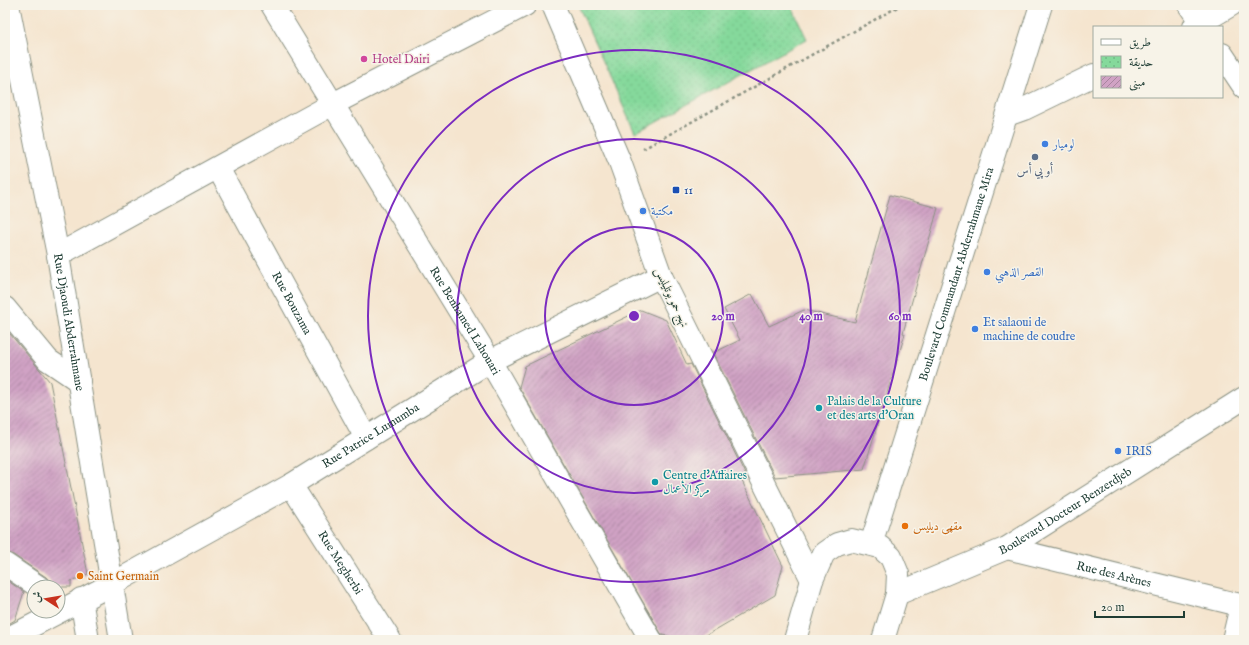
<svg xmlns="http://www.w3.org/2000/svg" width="1249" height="645" viewBox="0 0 1249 645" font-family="'IM FELL English',Amiri,serif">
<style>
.park{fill:url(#park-dots);stroke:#528b68}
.building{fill:url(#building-hatch)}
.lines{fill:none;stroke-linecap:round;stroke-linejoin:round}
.street-casing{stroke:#8a9182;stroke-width:24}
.secondary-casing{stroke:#8a9182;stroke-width:24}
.path{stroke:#8a9182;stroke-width:2.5;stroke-dasharray:3 3;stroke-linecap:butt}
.street{stroke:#fff;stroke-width:22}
.secondary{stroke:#fff;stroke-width:22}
.ring{fill:none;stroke:#7b2cbf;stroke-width:2}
.hotel-dot{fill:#d1479c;stroke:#f7f3e8;stroke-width:1.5}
.shop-dot{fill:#3f7fe0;stroke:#f7f3e8;stroke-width:1.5}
.service-dot{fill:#5c6f8a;stroke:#f7f3e8;stroke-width:1.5}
.transit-dot{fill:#1a4fb4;stroke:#f7f3e8;stroke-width:1.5}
.culture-dot{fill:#0f9aa8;stroke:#f7f3e8;stroke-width:1.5}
.food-dot{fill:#e8710a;stroke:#f7f3e8;stroke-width:1.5}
.labels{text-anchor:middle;stroke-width:3;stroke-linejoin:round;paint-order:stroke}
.hotel-label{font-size:12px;fill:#b23c85;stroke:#f7f3e8;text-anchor:start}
.shop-label{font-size:12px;fill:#366cbe;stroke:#f7f3e8;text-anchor:start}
.service-label{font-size:12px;fill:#4e5e75;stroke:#f7f3e8}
.transit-label{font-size:12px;fill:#164399;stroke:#f7f3e8;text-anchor:start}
.street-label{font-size:12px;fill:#1f3d34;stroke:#f7f3e8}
.culture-label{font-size:12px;fill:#0d838f;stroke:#f7f3e8;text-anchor:start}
.food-label{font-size:12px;fill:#c56008;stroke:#f7f3e8;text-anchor:start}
.centre{fill:#7b2cbf;stroke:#f7f3e8;stroke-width:2}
.ring-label{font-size:12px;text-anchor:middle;font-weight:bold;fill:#7b2cbf;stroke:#f7f3e8;stroke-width:3;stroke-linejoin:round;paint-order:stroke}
</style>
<defs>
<pattern id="park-dots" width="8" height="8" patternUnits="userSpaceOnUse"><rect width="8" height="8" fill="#85d99b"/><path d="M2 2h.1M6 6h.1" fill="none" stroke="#72bb86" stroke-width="1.8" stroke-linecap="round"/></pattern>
<pattern id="building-hatch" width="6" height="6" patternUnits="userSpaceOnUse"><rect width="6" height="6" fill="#d0a2c4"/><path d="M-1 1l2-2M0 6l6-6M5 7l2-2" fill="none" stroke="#a885a0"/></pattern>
</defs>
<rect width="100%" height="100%" fill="#f7f3e8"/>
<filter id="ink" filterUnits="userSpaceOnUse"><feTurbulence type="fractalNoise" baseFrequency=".025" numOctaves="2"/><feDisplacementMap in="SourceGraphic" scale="8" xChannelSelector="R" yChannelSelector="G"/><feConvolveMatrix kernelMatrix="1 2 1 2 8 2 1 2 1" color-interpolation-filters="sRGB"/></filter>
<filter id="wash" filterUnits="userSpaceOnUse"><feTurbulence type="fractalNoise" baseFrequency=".012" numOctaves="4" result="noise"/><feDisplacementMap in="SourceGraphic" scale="16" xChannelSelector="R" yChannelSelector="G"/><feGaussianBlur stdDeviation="0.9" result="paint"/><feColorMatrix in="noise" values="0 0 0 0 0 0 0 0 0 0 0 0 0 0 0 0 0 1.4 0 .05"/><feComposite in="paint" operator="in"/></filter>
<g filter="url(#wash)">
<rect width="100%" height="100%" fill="#f5e5cf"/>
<path class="park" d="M578 5H791L807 39 635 133Z"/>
<g id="blocks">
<g class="building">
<path d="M890 195 938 208 903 333 905 334 864 469 775 477 713 353 740 340 724 309 752 294 769 326 804 310 855 322Z"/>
<path d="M641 310 666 320 687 365 691 364 748 480 742 481 783 566 775 595 698 640H690L662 635 519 387 525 366Z"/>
<path d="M5 328 50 382 88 574 71 581V587H52L50 581 46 577 12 554 5 552Z"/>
<path d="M5 579 24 592 15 620 5 626Z"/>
</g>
</g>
</g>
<g filter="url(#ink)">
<use href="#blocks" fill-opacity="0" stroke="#8a9182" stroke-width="1"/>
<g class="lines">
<defs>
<g id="street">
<path id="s1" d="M8 5 58 255 121 640"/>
<path id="s2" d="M272 5 490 361 651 640"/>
<path d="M1189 5 1204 27"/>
<path d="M1194 27 1231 5"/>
<path d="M1222 54 1244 87"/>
<path d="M1007 115 1024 109 1094 75"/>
<path id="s3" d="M218 168 366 438"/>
<path d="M58 255 333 104 525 5"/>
<path d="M5 308 48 360 79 381"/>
<path id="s4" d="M291 485 390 640"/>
<path id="s5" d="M1007 548 1244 606"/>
<path d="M5 564 39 587"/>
<path d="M81 599 88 640"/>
<path id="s6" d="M5 640 112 584 291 485 490 361 661 276"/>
<path d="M1233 640 1241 606"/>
</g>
<g id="secondary">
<path d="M553 5 620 162 661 276 812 580"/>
<path id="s7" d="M871 544 1041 5"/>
<path id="s8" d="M897 594 1007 548 1244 398"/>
<path d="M795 640 812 580 824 553 837 544 851 540 880 547 891 557 898 574 897 594 883 640"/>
</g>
</defs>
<use href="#street" class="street-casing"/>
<use href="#secondary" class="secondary-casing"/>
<path class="path" d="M643 149 901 5"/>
<use href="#street" class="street"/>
<use href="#secondary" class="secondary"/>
</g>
</g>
<g class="ring">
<circle cx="634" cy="316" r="89"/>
<circle cx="634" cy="316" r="177"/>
<circle cx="634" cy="316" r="266"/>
</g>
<circle class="hotel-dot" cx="364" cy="59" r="4"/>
<g class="shop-dot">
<circle cx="1045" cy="144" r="4"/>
<circle cx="643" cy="211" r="4"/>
<circle cx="987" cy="272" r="4"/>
<circle cx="975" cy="329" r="4"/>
<circle cx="1118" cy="451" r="4"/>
</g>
<circle class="service-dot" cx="1035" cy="157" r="4"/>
<rect class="transit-dot" x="672" y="186" width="8" height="8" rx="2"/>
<g class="culture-dot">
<circle cx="819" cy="408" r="4"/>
<circle cx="655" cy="482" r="4"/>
</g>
<g class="food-dot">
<circle cx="905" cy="526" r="4"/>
<circle cx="80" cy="576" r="4"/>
</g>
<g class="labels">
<g class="hotel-label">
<text x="372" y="63">Hotel Dairi</text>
</g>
<g class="shop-label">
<text x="1053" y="148">لوميار</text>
<text x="651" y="215">مكتبة</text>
<text x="995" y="276">القصر الذهبي</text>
<text x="983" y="326">Et salaoui de<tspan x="983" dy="14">machine de coudre</tspan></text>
<text x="1126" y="455">IRIS</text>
</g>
<g class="service-label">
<text x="1035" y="174">أو پي أس</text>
</g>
<g class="transit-label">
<text x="684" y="194">11</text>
</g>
<g class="street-label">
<text dy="4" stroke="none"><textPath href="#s7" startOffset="283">Boulevard Commandant Abderrahmane Mira</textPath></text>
<text transform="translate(672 297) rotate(65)" y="4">نهج حمو بوتليليس</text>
<text dy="4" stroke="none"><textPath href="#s3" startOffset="154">Rue Bouzama</textPath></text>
<text dy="4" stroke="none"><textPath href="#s2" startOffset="370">Rue Benhamed Lahouari</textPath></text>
<text dy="4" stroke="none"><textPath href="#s1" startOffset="323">Rue Djaoudi Abderrahmane</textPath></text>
<text dy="4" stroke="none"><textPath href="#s6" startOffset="419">Rue Patrice Lumumba</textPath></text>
<text dy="4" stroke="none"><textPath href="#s8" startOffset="188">Boulevard Docteur Benzerdjeb</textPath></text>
<text dy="4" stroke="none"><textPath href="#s4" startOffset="92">Rue Megherbi</textPath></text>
<text dy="4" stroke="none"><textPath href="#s5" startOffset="110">Rue des Arènes</textPath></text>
</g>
<g class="culture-label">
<text x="827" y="405">Palais de la Culture<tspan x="827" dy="14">et des arts d'Oran</tspan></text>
<text x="663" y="479">Centre d'Affaires<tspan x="663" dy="14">مركز الأعمال</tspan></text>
</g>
<g class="food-label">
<text x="913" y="530">مقهى ديليس</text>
<text x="88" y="580">Saint Germain</text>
</g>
</g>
<circle cx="634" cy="316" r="6" class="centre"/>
<g class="ring-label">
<text x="723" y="320">20 m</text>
<text x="811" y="320">40 m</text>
<text x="900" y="320">60 m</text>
</g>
<rect width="1249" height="645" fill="none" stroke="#f7f3e8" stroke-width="20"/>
<rect x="1093" y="26" width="130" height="72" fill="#f7f3e8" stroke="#a1aaa0"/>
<rect x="1101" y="39" width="20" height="6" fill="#ffffff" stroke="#a1aaa0"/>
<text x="1129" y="46" font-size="12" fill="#1f3d34">طريق</text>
<rect x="1101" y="56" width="20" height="12" fill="url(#park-dots)" stroke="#a1aaa0"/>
<text x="1129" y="66" font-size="12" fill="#1f3d34">حديقة</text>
<rect x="1101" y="76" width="20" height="12" fill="url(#building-hatch)" stroke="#a1aaa0"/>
<text x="1129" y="86" font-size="12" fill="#1f3d34">مبنى</text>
<g transform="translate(46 599) rotate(282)"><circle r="19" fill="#f7f3e8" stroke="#a1aaa0"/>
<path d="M0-3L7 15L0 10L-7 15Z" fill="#c8321e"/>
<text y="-6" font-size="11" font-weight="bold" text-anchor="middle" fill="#1f3d34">ش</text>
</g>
<path d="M1095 611v6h89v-6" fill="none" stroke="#1f3d34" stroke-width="2"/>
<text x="1101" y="611" font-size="12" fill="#1f3d34" stroke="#f7f3e8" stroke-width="3" paint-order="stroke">20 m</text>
</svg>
